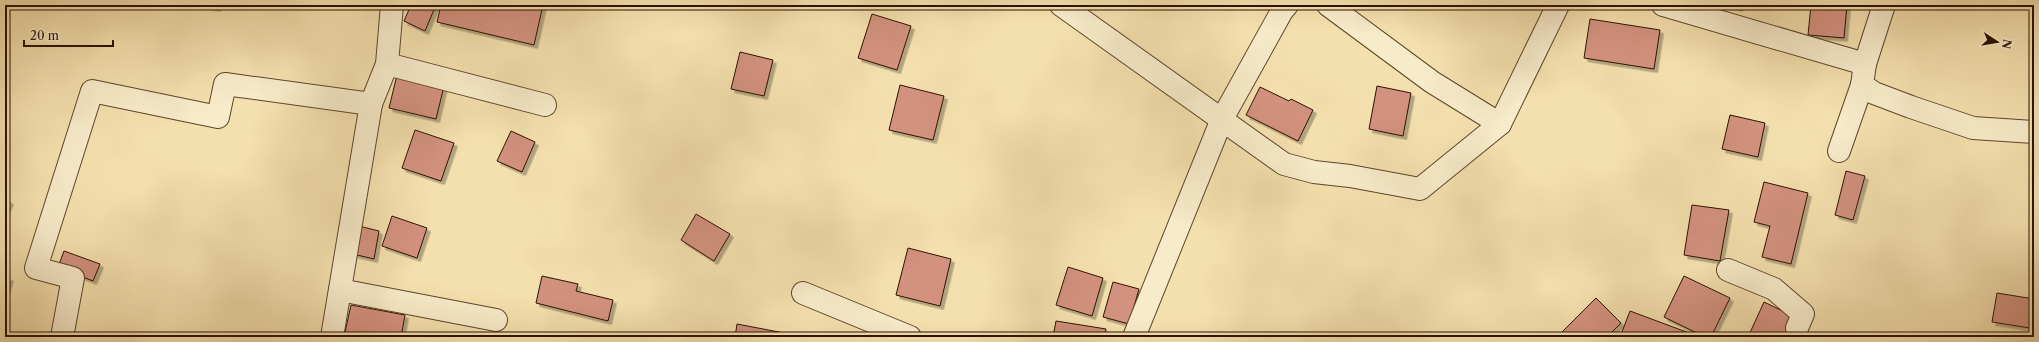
<svg xmlns="http://www.w3.org/2000/svg" width="2039" height="342" viewBox="0 0 2039 342" font-family="'Libre Caslon Text',serif">
<style>
.building{fill:#d3927f;stroke:#2b1201;filter:url(#shadow)}
.lines{fill:none;stroke-linecap:round;stroke-linejoin:round}
.minor-casing{stroke:#5d462c;stroke-width:24}
.minor{stroke:#f8ebca;stroke-width:22}
</style>
<defs>
<filter id="shadow"><feDropShadow dx="3.5" dy="3.5" stdDeviation="0" flood-color="#0004"/></filter>
</defs>
<rect width="100%" height="100%" fill="#f4e0ae"/>
<filter id="stains"><feTurbulence type="fractalNoise" baseFrequency=".005" numOctaves="4"/><feColorMatrix values="0 0 0 0 .2 0 0 0 0 .09 0 0 0 0 .02 0 0 0 .5 -.17"/></filter>
<radialGradient id="worn" r=".72"><stop offset=".6" stop-color="#630" stop-opacity="0"/><stop offset="1" stop-color="#630" stop-opacity=".3"/></radialGradient>
<g class="building">
<path d="M203 5H218L217 8Z"/>
<path d="M411 5H436L425 31 404 21Z"/>
<path d="M441 5H543L534 45 437 22Z"/>
<path d="M1725 5H1740L1739 8Z"/>
<path d="M1811 5H1847L1844 38 1808 35Z"/>
<path d="M872 14 911 26 897 70 858 58Z"/>
<path d="M1590 19 1660 30 1654 69 1584 58Z"/>
<path d="M740 52 773 60 764 96 731 89Z"/>
<path d="M397 75 444 86 436 119 389 108Z"/>
<path d="M900 85 944 96 933 140 889 130Z"/>
<path d="M1377 86 1411 93 1403 136 1369 129Z"/>
<path d="M1260 87 1289 101 1291 99 1313 110 1298 141 1246 115Z"/>
<path d="M1730 115 1765 123 1758 157 1722 149Z"/>
<path d="M415 130 454 143 441 181 402 168Z"/>
<path d="M511 131 535 142 522 172 497 161Z"/>
<path d="M1846 171 1865 176 1853 220 1835 215Z"/>
<path d="M1764 182 1808 193 1791 264 1762 257 1770 226 1754 222Z"/>
<path d="M5 199 10 201 5 212Z"/>
<path d="M1692 205 1729 210 1720 261 1684 255Z"/>
<path d="M696 214 730 234 714 261 681 240Z"/>
<path d="M392 216 427 228 417 258 382 246Z"/>
<path d="M359 226 379 231 374 259 353 254Z"/>
<path d="M908 248 951 259 940 306 896 295Z"/>
<path d="M64 251 100 264 93 281 58 267Z"/>
<path d="M1068 267 1103 278 1092 316 1056 305Z"/>
<path d="M5 276 10 278 5 294Z"/>
<path d="M542 276 578 284 576 291 613 300 608 321 536 303Z"/>
<path d="M1684 276 1730 298 1711 337H1705L1664 317Z"/>
<path d="M1113 282 1139 289 1129 324 1103 317Z"/>
<path d="M1997 293 2034 299 2030 328 1992 322Z"/>
<path d="M1596 298 1621 323 1607 337H1566L1562 332Z"/>
<path d="M1764 302 1795 317 1786 337H1748Z"/>
<path d="M351 305 405 315 401 337H344Z"/>
<path d="M1630 311 1700 337H1620Z"/>
<path d="M1056 321 1106 329 1105 337H1053Z"/>
<path d="M737 324 784 333 783 337H735Z"/>
</g>
<g class="lines">
<defs>
<g id="minor">
<path d="M1061 5 1284 164 1314 172 1350 176 1420 189 1500 124 1558 5"/>
<path d="M1328 5 1432 82 1500 124"/>
<path d="M1663 5 1865 64"/>
<path d="M1884 5 1865 64 1862 85 1874 93 1911 107 1973 128 2034 132"/>
<path d="M387 64 545 105"/>
<path d="M1839 151 1862 85"/>
<path d="M1728 270 1774 289 1803 314 1797 328"/>
<path d="M340 290 496 320"/>
<path d="M803 293 910 337"/>
<path d="M62 337 73 278 36 268 92 91 218 117 225 84 371 104"/>
<path d="M332 337 371 104 387 64 392 5"/>
<path d="M1134 337 1222 119 1282 11 1287 5"/>
</g>
</defs>
<use href="#minor" class="minor-casing"/>
<use href="#minor" class="minor"/>
</g>
<rect width="2039" height="342" fill="none" stroke="#f4e0ae" stroke-width="20"/>
<rect x="6" y="6" width="2027" height="330" fill="none" stroke="#2b1201" stroke-width="2"/>
<rect x="10" y="10" width="2019" height="322" fill="none" stroke="#2b1201"/>
<g transform="translate(1997 42) rotate(102)" stroke="#f8ebca" stroke-width="3" paint-order="stroke">
<path d="M0-3L7 15L0 10L-7 15Z" fill="#2b1201"/>
<text y="-6" font-size="11" font-weight="bold" text-anchor="middle" fill="#2b1201">N</text>
</g>
<path d="M24 40v6h89v-6" fill="none" stroke="#2b1201" stroke-width="2"/>
<text x="30" y="40" font-size="12" fill="#2b1201" stroke="#f8ebca" stroke-width="3" paint-order="stroke">20 m</text>
<rect width="100%" height="100%" filter="url(#stains)"/>
<rect width="100%" height="100%" fill="url(#worn)"/>
</svg>
